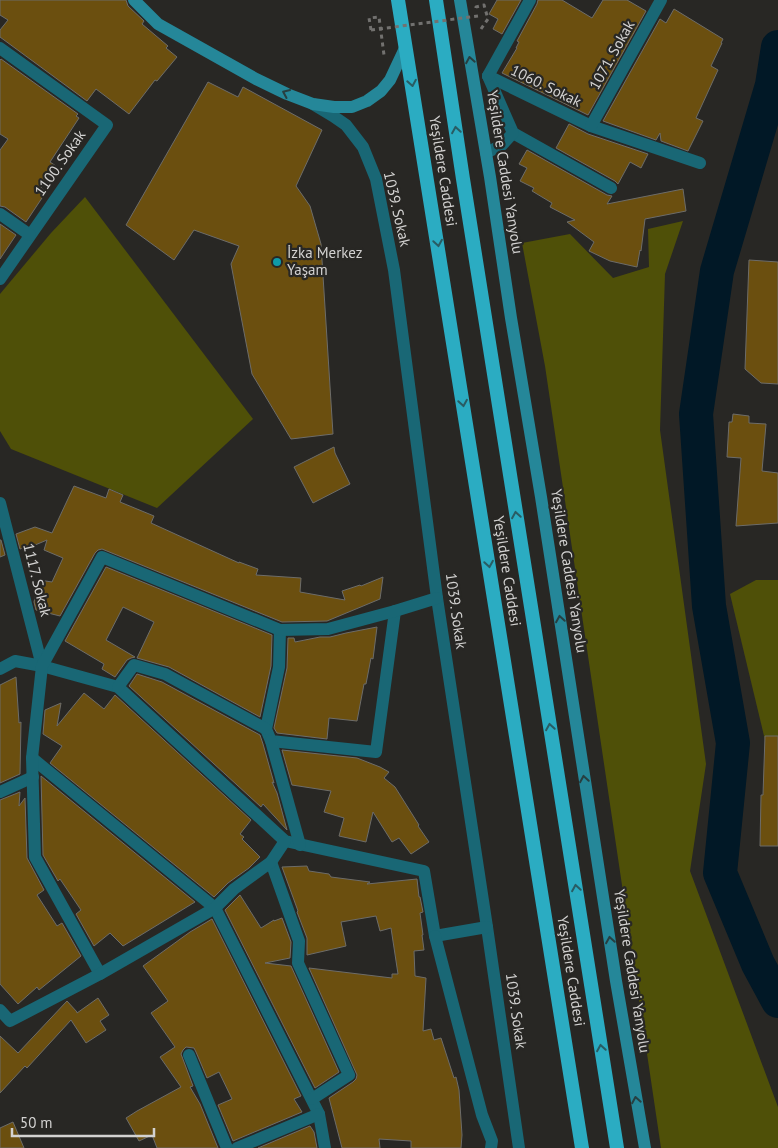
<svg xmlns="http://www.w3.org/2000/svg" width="778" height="1148" viewBox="0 0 778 1148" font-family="'PT Sans',sans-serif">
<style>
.green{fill:#4f5008}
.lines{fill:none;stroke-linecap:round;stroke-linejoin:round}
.river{stroke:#011826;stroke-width:34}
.building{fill:#6b4f0f;stroke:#6d6c69}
.path{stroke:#72716f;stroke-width:3;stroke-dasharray:4 4;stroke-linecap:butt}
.minor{stroke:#196775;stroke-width:12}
.secondary{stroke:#258799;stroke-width:12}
.trunk{stroke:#2bacc2;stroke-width:14}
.path-bridge{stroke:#72716f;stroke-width:3;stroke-dasharray:4 4;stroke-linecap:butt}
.oneway{stroke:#273f41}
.oneway2{stroke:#295c63}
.culture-dot{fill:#0f9aa8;stroke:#282724;stroke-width:2}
.labels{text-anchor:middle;stroke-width:4.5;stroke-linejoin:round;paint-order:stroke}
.street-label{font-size:15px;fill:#d3d2d1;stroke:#282724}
.poi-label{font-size:15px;fill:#d3d2d1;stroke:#282724;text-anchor:start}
</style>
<rect width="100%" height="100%" fill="#282724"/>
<g class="green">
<path d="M85 197 253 419 157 508 11 449 0 431V294L51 233Z"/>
<path d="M683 221 665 274 660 430 706 764 690 871 778 1107V1148H661L545 366 522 243 570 234 613 278 649 267 648 229Z"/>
<path d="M756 580H778V738L765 740 730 594Z"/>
</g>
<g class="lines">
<path class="river" d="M778 47 772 85 717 271 696 414 709 606 733 743 720 873 758 964 778 1001"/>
</g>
<g class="building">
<path d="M0 0H126L128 6 144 21 142 24 168 46 166 48 177 57 157 81 155 80 129 114 96 89 87 101 0 37V30L8 20 0 15Z"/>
<path d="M497 0H521L502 34 493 29 498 19 489 14Z"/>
<path d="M538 0H562L592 18 603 0H627L646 11 588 115 502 73 517 48H516L519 42 517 41 537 4Z"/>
<path d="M674 9 723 39 721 43H722L711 66 718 70 696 118 703 121 688 151 661 141 660 133 656 140 603 121 660 19 666 23Z"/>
<path d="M1 59 78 114 76 116 79 118 50 162 56 166 41 188 46 192 26 222 5 207 0 206V150L8 139 0 134V60Z"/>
<path d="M208 82 238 97 243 87 322 130 296 186 310 206 321 244 333 434 291 439 252 374 231 264 239 246 194 230 174 260 126 225Z"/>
<path d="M569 124 588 134 648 154 641 168 630 162 618 184 615 181 556 148Z"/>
<path d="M527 150 607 195 612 196 607 204 683 189 686 211 645 219 641 251 640 250 637 267 610 261 589 251 594 242 567 222 575 220 550 207 552 203 532 191 534 188 520 181 527 168 519 164Z"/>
<path d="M0 224 16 235 0 259Z"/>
<path d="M749 260 778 262V384L761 383 745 369Z"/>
<path d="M733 414 749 416V423L766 424 762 471 778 473V523L736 526 741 458 727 457 729 422H732Z"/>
<path d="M334 447 335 453 350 484 313 503 294 467Z"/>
<path d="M74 486 106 498 109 489 123 495 120 502 154 516 151 523 239 563V562L258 569 256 575 301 578 300 592 345 600 342 591 360 585 361 586 383 577 380 599 327 621 282 622 102 549 98 550 95 553 60 616 36 610 34 602 39 580 52 582 63 558 44 550 47 540 28 548V546L20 549 16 534 35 527 52 533Z"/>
<path d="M0 540H1L5 555 0 557Z"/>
<path d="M106 567 272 635 271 666 260 717 169 667 137 658 154 622 123 607 106 640 135 657 131 658 127 660 115 677 102 669 104 664 65 641Z"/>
<path d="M377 627 373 659 371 658 366 684H364L357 721 329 718 327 739 277 733 274 728 287 668 288 638H294L295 642 320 637H330L346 633Z"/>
<path d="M137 674 162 682 260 735 263 744 274 783 272 782 277 793 287 830 263 804 261 807 129 686Z"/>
<path d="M16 677 19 723 21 722 20 774 0 783V685Z"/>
<path d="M84 693 104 709 115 695 251 820 240 834 244 837 242 839 260 857 249 868 228 883 214 897 50 763 62 746 43 734 45 710 61 703 57 726Z"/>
<path d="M765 736H778V846H760L761 795H763Z"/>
<path d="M282 750 357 758 380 767 389 772 384 778 395 787 419 825 418 826 429 842 411 854 399 838 392 842 373 812 366 842 339 836 344 818 324 812 331 791 292 785Z"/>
<path d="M41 776 195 902 123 946 110 933 94 946 76 914 81 910 60 879 58 881 43 855Z"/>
<path d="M20 792 19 806 25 798 27 858 44 890 37 895 57 926 62 923 81 956 39 990 37 987 18 1004 0 984V800Z"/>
<path d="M307 866 309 871 329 874 331 877 370 882 367 884 417 879 419 897H420L423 912 420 913 423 935H422L424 950 414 951 415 976 426 978 423 1031 431 1029 434 1040 441 1038 454 1078 456 1077 459 1090 462 1135 461 1148H411V1141L379 1139 380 1148H342L329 1098 353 1082 356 1079 357 1075 309 968 392 978V974H398L391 928 380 931 376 916 341 922 346 946 307 955V938L297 912 298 911 282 867Z"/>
<path d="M240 895 261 928 274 920V921L282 918 291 942 290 958 265 963 291 966 339 1072 315 1088 225 910Z"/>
<path d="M212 919 301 1096 294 1099 302 1112 233 1141 218 1105 232 1099 219 1072 207 1078 196 1052 194 1048 186 1047 183 1050 181 1054 193 1086 190 1087 200 1104 218 1148H157L152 1135 139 1141 126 1118 137 1111 181 1087 160 1057 175 1047 151 1013 168 1001 143 966 190 932Z"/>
<path d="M98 998 109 1015 100 1021 106 1030 86 1043 71 1020 27 1068 25 1066 0 1093V1036L18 1053 67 1001 77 1012V1013Z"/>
<path d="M13 1122 24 1148H0V1128Z"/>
<path d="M310 1126 314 1132 317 1148H258Z"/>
</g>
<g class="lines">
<g class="path">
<path d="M476 8V7L484 5 488 19 481 29"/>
<path d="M371 30 369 18 379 17 384 55"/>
</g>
<g class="minor">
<path d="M0 48 107 125 0 279"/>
<path d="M488 76 591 126 700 163"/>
<path d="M488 76 513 133 611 188"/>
<path d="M488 76 530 0"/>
<path d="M313 104 333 116 346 125 363 147 376 179 394 270 437 598 487 927 519 1148"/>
<path d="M591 126 661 0"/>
<path d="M486 153 502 145 513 133"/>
<path d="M0 214 30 235"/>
<path d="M0 503 42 666"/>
<path d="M280 630 279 667 266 729 271 741 376 752 395 611"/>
<path d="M0 669 15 661 42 666 118 687 285 841 424 871 435 936 487 927"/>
<path d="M118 687 134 665 165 674 266 729"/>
<path d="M271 741 300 845"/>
<path d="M32 758 215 908 319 1114 325 1148"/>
<path d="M0 792 33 777"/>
<path d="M271 862 299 941 298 963 349 1075 312 1099"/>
<path d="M435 936 482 1115 492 1141 491 1148"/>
<path d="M100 974 35 857 32 758 42 666 102 557 280 630 328 629 395 611 437 598"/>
<path d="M0 1010 10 1021 100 974 215 908 234 889 271 862 285 841"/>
<path d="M189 1055 227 1148"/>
<path d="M237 1148 319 1114"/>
</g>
<g class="secondary">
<path d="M134 0 158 24 256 79 287 94 313 104 334 107H352L367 101 381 91 390 80 406 46"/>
<path d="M460 0 490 177 511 318 541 497 616 981 645 1148"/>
</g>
<g class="trunk">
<path d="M398 0 582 1148"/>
<path d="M436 0 463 179 617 1148"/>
</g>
<path class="path-bridge" d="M371 30 478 16"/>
</g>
<defs><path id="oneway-chevron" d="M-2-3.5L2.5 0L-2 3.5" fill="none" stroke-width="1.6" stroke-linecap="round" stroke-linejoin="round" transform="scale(1.25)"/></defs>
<g class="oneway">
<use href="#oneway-chevron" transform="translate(470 60) rotate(-100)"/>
<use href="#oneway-chevron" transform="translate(286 93) rotate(-156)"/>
<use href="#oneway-chevron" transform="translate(560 619) rotate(-99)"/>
<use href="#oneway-chevron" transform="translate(584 779) rotate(-99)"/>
<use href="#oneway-chevron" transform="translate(610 940) rotate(-99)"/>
<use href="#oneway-chevron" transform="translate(636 1100) rotate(-100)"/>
</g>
<g class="oneway2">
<use href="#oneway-chevron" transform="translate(412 83) rotate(80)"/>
<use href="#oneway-chevron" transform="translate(456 130) rotate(-99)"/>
<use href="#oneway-chevron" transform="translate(438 243) rotate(81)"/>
<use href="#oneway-chevron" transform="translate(463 403) rotate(81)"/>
<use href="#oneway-chevron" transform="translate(516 515) rotate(-99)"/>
<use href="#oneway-chevron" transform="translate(489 564) rotate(81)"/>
<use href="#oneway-chevron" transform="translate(550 727) rotate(-99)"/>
<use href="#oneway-chevron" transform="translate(576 888) rotate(-99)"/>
<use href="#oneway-chevron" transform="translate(601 1048) rotate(-99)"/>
</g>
<circle class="culture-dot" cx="277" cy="262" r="5"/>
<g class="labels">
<g class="street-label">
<text transform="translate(612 55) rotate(-61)" y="5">1071. Sokak</text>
<text transform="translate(546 86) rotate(26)" y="5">1060. Sokak</text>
<text transform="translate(60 163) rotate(-55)" y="5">1100. Sokak</text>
<text transform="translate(443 171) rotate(81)" y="5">Yeşildere Caddesi</text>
<text transform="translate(505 172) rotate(81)" y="5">Yeşildere Caddesi Yanyolu</text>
<text transform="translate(397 209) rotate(77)" y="5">1039. Sokak</text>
<text transform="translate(507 571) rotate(81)" y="5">Yeşildere Caddesi</text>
<text transform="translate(569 571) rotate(81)" y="5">Yeşildere Caddesi Yanyolu</text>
<text transform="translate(37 580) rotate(76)" y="5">1117. Sokak</text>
<text transform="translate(456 611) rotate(82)" y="5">1039. Sokak</text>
<text transform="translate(571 971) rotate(81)" y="5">Yeşildere Caddesi</text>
<text transform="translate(632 971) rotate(81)" y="5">Yeşildere Caddesi Yanyolu</text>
<text transform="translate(516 1011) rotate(82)" y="5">1039. Sokak</text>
</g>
<g class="poi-label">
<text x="287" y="258">İzka Merkez<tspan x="287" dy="17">Yaşam</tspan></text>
</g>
</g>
<path d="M12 1128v8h142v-8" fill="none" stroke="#d3d2d1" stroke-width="2.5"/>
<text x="20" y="1128" font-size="15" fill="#d3d2d1" stroke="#282724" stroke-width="4" paint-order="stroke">50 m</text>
</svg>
